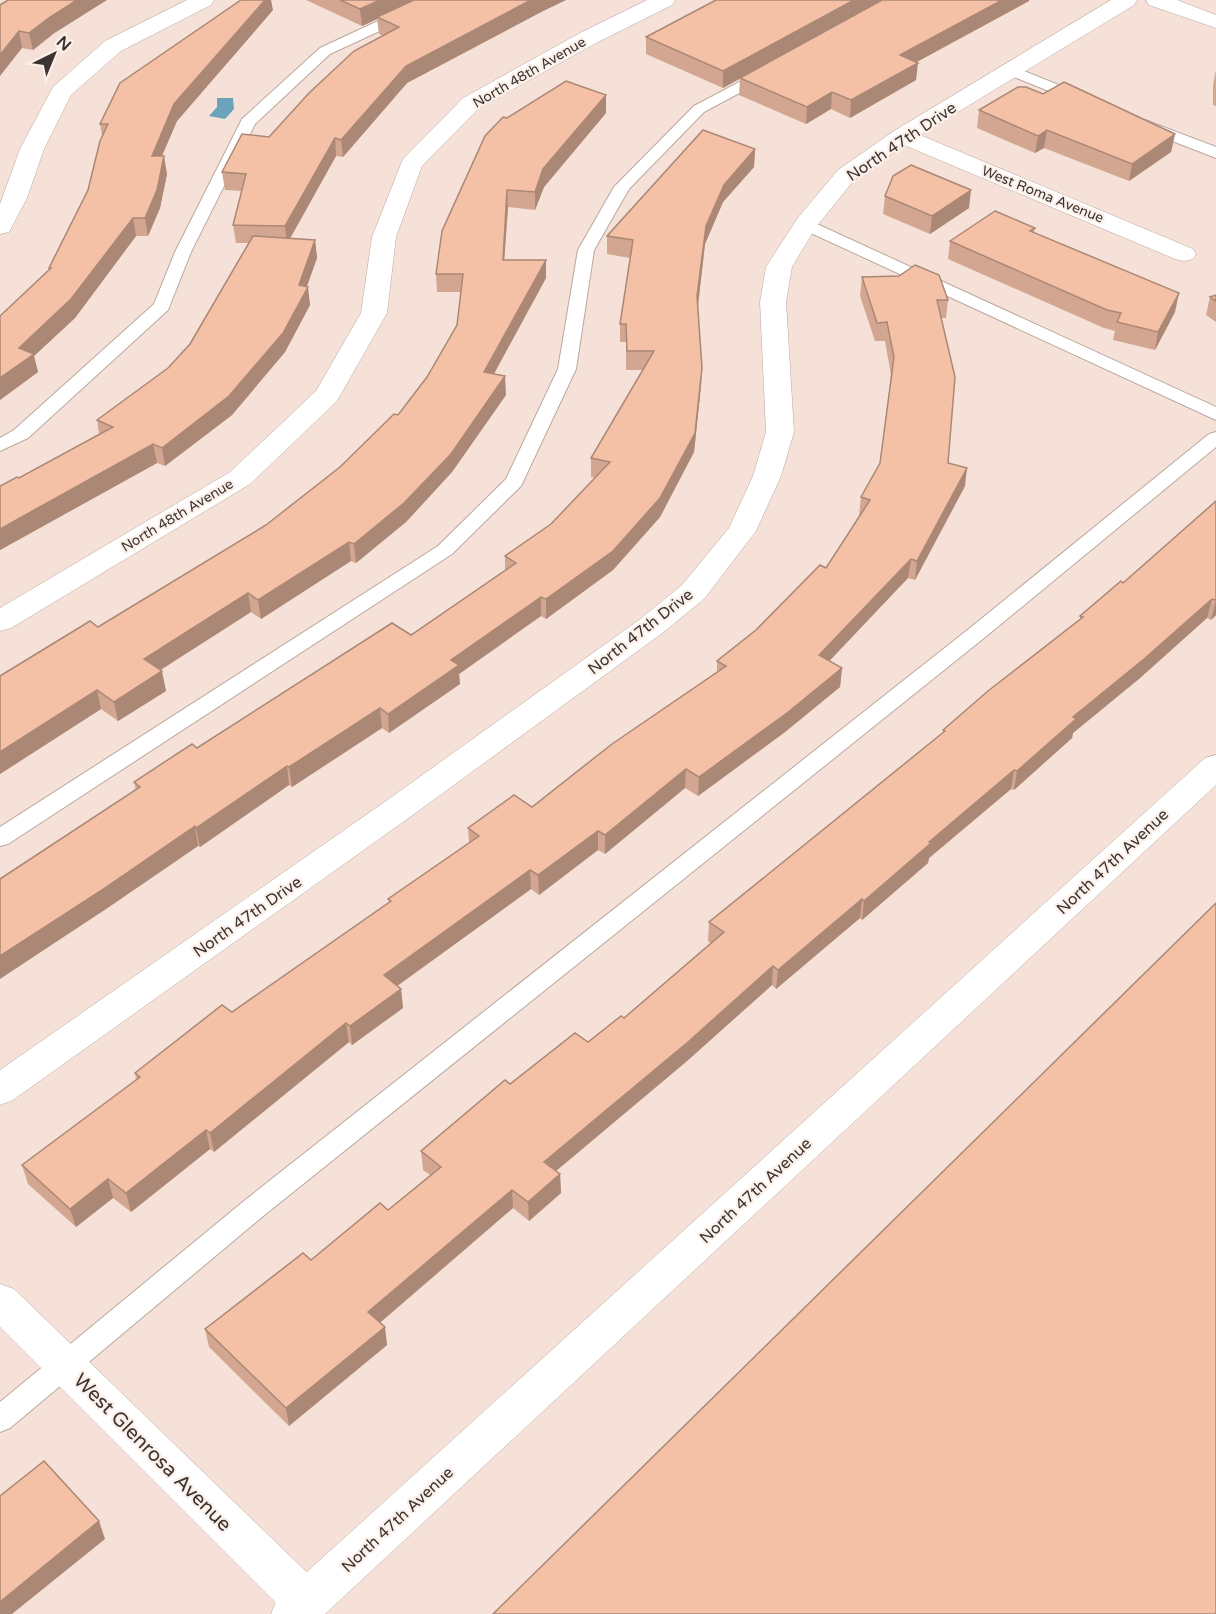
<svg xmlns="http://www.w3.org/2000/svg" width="1216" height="1614" viewBox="0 0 1216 1614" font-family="'Varela Round',sans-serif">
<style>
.water{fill:#6ca3bc}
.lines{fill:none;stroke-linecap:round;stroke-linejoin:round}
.lane-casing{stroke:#bba89f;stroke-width:2}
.street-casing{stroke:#bba89f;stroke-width:1}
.secondary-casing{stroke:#bba89f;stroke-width:1}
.lane{fill:#fff;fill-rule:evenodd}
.street{fill:#fff;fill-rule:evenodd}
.secondary{fill:#fff;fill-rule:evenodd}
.wall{fill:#d2a690}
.shaded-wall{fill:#ab8775}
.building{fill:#f4c1a7;stroke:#ab8775;stroke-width:1.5}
.labels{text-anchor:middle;stroke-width:4.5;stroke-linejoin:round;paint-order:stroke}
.far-street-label{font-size:14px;fill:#3c3430;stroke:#fcf0ea}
.street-label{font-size:16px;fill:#3c3430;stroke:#fcf0ea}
.near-street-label{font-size:20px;fill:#3c3430;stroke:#fcf0ea}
</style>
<rect width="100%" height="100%" fill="#f5e1d7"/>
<path class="water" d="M217 98H233L234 109 225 119 209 116 217 107Z"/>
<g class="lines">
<defs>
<g id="lane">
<path d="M423 0H442L440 3 330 54 255 124 191 252 168 310 28 438 0 451V438L14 430 154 304 175 252 242 119 320 48Z"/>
<path d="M1009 65 1086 96 1089 99 1086 102H1076L1004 73 1001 70 1004 67Z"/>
<path d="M766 68 774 73 771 76 704 112 629 189 594 250 576 369 521 486 452 554 8 844 0 846V827L438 546 506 479 558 369 578 250 614 187 694 106Z"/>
<path d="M1145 120 1216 147V158L1139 128 1137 125 1139 122Z"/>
<path d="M806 219 1216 407V420L800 228 798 224Z"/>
<path d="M1216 432V447L984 638 262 1217 10 1428 0 1432V1402L244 1201 970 628 1209 434Z"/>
</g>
<g id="street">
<path d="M187 0H214L211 5 121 51 71 95 44 149 27 198 9 232 0 234V204L20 149 53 87 105 41Z"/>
<path d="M647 0H675L672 5 596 43 479 108 422 166 396 237 387 313 337 401 250 484 11 628 0 631V608L230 472 316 391 361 313 372 237 403 159 463 98 580 33Z"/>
<path d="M1111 0H1137L1134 5 920 135 1193 249 1196 254 1193 259 1184 261 1175 259 904 145 854 180 816 227 792 267 786 302 794 432 781 476 756 531 704 599 661 634 410 817 13 1100 0 1105V1070L386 801 639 620 682 585 729 528 753 476 766 432 760 302 766 267 797 219 838 170 894 131Z"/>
<path d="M0 1284 14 1289 322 1587 328 1602 323 1614H287L0 1327Z"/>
</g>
<g id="secondary">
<path d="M1146 0H1177L1216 15V28L1149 5Z"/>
<path d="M1216 755V785L325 1614H271L277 1599 1205 758Z"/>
</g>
</defs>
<use href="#lane" class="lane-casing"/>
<use href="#street" class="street-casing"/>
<use href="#secondary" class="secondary-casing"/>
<use href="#lane" class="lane"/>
<use href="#street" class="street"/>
<use href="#secondary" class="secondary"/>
</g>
<g class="wall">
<path d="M306 0H566L543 11 407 83 343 157 336 156 290 238 315 240 317 258 307 286 310 305 285 352 232 415 165 466 157 463 0 550V486L19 478 99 434 97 420 168 368 190 344 249 243H236L233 225 242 191 225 190 222 172 269 137 383 36 379 34 377 19 362 26Z"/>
<path d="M716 0H1029V1L917 62 916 80 850 118 831 109 806 124 739 95 740 78 723 88 646 54V37Z"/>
<path d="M0 5 53 34 33 50 22 48Z"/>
<path d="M273 10 177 121 162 156 167 174 160 208 148 236H136L75 318 34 356 38 372 0 400 50 270 49 268 88 190 102 136 100 124Z"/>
<path d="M1216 70V106L1213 105V85Z"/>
<path d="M1043 94 1175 134 1171 152 1129 181 1044 148 1035 153 977 128 979 110Z"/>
<path d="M606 95V113L544 187 535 210 508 207 504 260H546V278L494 374 506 395 452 472 406 522 356 563 351 561 261 619 251 612 160 670 166 691 118 721 101 709 0 774 98 627 266 525 340 467 398 415 427 377 457 325 461 292H437L436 274 507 118Z"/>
<path d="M755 149 754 167 723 202 705 244 698 305 701 386 694 452 660 517 613 570 546 619 541 616 459 674 460 684 389 733 382 728 292 787 289 785 200 847 198 846 103 911 136 790 134 782 197 748 411 635 505 570V556L551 524 595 478 591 477V458L643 370H626V342H620V324L630 258 607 254V236Z"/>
<path d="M885 196 969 208 930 234 883 214Z"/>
<path d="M1035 228 1034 233 1175 312 1155 350 1113 340 1115 331 1104 328 948 259 950 241Z"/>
<path d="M862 277 948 300 946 318H941L948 463 965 486 915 580 908 578 829 661 842 668 840 687 785 732 698 796 685 788 605 854 598 850 539 895 531 889 397 986 401 989 403 1008 352 1045 349 1042 214 1152 210 1149 131 1212 113 1198 76 1227 28 1184 22 1165 136 1080 135 1073 232 1012 389 903 388 899 469 843 468 828 532 807 717 672V661L756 630 826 568 859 516 861 497 880 463 891 375 885 341H875L860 296Z"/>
<path d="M1216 295V322L1206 315 1210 297Z"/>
<path d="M1216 501V615L1211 620 1207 618 1140 678 1073 733 1072 738 1014 790 1011 789 929 858 928 863 862 920 860 918 776 989 772 985 687 1061 556 1171 560 1174 561 1193 529 1221 513 1208 380 1323 387 1345 289 1426 209 1347 205 1329 388 1210 430 1175 423 1170 421 1151 510 1084 588 1042 624 1018 711 943 708 941 709 922 943 733V730L1080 620V616L1123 583Z"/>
</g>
<g class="shaded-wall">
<path d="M77 0H107L53 34 33 50 29 33 50 17Z"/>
<path d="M265 0H271L273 10 177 121 154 174 152 156 174 104Z"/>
<path d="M380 0H418L377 17V19L362 26 360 9Z"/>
<path d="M531 0H566L543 11 407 83 343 157 341 140 406 66Z"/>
<path d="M854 0H883L723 88V71Z"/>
<path d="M1002 0H1029V1L898 72 900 55Z"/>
<path d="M19 31 22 48 0 76V55Z"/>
<path d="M918 63 916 80 850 118 851 100Z"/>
<path d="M832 92 831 109 806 124 807 107Z"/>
<path d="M606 95V113L544 187 535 210V192L543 169Z"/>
<path d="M1047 130 1044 148 1035 153 1038 136Z"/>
<path d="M1175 134 1171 152 1129 181 1132 164Z"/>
<path d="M335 138 336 156 287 244 285 226Z"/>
<path d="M755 149 754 167 723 202 705 244 697 314V296L706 226 724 185Z"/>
<path d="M164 156 167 174 160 208 148 236 145 218Z"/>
<path d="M507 190 508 207 503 278V260Z"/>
<path d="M971 190 969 208 930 234 932 216Z"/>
<path d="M133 218 136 236 75 318 34 356 38 372 0 400V378L19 348Z"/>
<path d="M315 240 317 258 304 294 308 287 310 305 285 352 232 415 165 466 162 448 299 285Z"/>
<path d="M546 260V278L485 390 484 372Z"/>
<path d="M1179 293 1175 312 1155 350 1158 332Z"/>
<path d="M702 368 701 386 694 452 660 517 613 570 546 619V599Z"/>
<path d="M505 376 506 395 452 472 406 522 356 563 354 544Z"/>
<path d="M153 444 157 463 0 550V529Z"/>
<path d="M967 468 965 486 915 580 917 561Z"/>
<path d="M349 542 351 561 261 619 258 600Z"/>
<path d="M911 559 908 578 817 674 819 655Z"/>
<path d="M248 593 251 612 148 678 144 659Z"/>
<path d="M541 597V616L459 674 460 684 389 733 388 714 451 660Z"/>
<path d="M1212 599 1207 618 1140 678 1073 733 1072 738 1014 790 1017 771 1073 717Z"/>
<path d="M1216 600V615L1211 620Z"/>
<path d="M842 668 840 687 785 732 698 796 699 777Z"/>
<path d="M162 671 166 691 118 721 114 702Z"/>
<path d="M97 690 101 709 0 774V752Z"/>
<path d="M380 708 382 728 292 787 289 767Z"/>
<path d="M287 766 289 785 200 847 196 828Z"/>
<path d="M686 769 685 788 605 854V835Z"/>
<path d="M1014 770 1011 789 929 858 928 863 862 920 864 901 929 842Z"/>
<path d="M195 826 198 846 103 911 0 979V956Z"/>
<path d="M598 831V850L539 895 538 875Z"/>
<path d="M530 870 531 889 386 994 384 975Z"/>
<path d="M862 899 860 918 776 989 778 970Z"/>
<path d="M773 966 772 985 687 1061 544 1181V1162Z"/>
<path d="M401 989 403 1008 352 1045 350 1026Z"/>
<path d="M346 1023 349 1042 214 1152 210 1133Z"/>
<path d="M206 1130 210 1149 131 1212 126 1193Z"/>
<path d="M560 1174 561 1193 529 1221 528 1202Z"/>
<path d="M108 1179 113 1198 76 1227 70 1209Z"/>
<path d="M512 1190 513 1208 371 1330 368 1312Z"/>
<path d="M385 1327 387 1345 289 1426 286 1408Z"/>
<path d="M99 1521 105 1539 12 1614H0V1602Z"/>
</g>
<g class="building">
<path d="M8 0H77L50 17 29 33 19 31 0 55V5Z"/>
<path d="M241 0H265L174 104 152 156H164L157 190 145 218H133L71 299 19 348 34 354 0 378V316L51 268H49L88 190 100 141 108 124H100L120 83Z"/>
<path d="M340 0H380L360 9Z"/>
<path d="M414 0H531L406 66 341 140 335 138 285 226 233 225 246 174 222 172 242 134 269 137 309 93 354 51 399 27 377 17Z"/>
<path d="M716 0H854L723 71 646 37Z"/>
<path d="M882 0H1002L900 55 918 63 851 100 832 92 807 107 740 78Z"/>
<path d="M566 81 606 95 543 169 535 192 507 190 503 260H546L484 372 505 376 451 454 404 503 354 544 349 542 258 600 248 593 144 659 162 671 114 702 97 690 0 752V676L90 621 98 627 266 525 340 467 394 414 398 415 427 377 457 325 463 274H436L442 231 485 136 503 117 507 118Z"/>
<path d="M1064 82 1175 134 1132 164 1047 130 1038 136 979 110 1018 87H1026L1043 94Z"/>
<path d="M703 130 755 149 724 185 706 226 697 296 702 368 695 433 660 498 613 551 546 599 541 597 451 660 459 665 388 714 380 708 289 767 287 766 196 828 195 826 99 892 0 956V879L140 787 134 782 192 744 197 748 392 623 411 635 516 563 505 556 551 524 610 462 591 458 654 351H627L626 324H620L633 240 607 236Z"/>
<path d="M911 165 971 190 932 216 885 196 893 176Z"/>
<path d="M995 211 1035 228 1030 231 1179 293 1158 332 1117 322 1121 313 1107 310 950 241Z"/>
<path d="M253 236 315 240 299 285 308 287 283 333 229 396 162 448 153 444 0 529V486L17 477 19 478 113 427 97 420 168 368 190 344Z"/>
<path d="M915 265 939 275 948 300H937L955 377 948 463 967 468 917 561 911 559 819 655 842 668 787 713 699 777 686 769 605 835 598 831 538 875 530 870 384 975 401 989 350 1026 346 1023 210 1133 206 1130 126 1193 108 1179 70 1209 22 1165 140 1077 135 1073 222 1005 232 1012 391 901 388 899 479 836 468 828 514 795 532 807 612 744 726 666 717 661 756 630 820 565 826 568 870 500 861 497 880 463 894 357 887 322 877 323 862 277 899 276Z"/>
<path d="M1216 295V301L1210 297Z"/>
<path d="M1216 501V600L1212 599 1144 659 1073 717 1076 719 1017 771 1014 770 929 842 931 843 864 901 862 899 778 970 773 966 688 1042 544 1162 560 1174 528 1202 512 1190 368 1312 385 1327 286 1408 205 1329 303 1253 311 1260 380 1203 388 1210 441 1167 421 1151 505 1080 510 1084 575 1033 588 1042 621 1016 624 1018 724 932 709 922 945 731 943 730 988 691 1083 617 1080 616 1121 581 1123 583Z"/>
<path d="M1216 903V1614H493Z"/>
<path d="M44 1461 99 1521 0 1602V1496Z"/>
</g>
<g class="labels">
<g class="far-street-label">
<text transform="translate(529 72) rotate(-30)" y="5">North 48th Avenue</text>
<text transform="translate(1043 194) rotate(22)" y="5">West Roma Avenue</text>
<text transform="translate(177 515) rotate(-31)" y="5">North 48th Avenue</text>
</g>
<g class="street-label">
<text transform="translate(901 141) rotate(-34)" y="6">North 47th Drive</text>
<text transform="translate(640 631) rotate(-38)" y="6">North 47th Drive</text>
<text transform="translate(1112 861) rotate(-43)" y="6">North 47th Avenue</text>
<text transform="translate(247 916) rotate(-35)" y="6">North 47th Drive</text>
<text transform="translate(755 1190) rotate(-43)" y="6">North 47th Avenue</text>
<text transform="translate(397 1519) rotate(-43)" y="6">North 47th Avenue</text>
</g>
<g class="near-street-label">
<text transform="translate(153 1452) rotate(45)" y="7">West Glenrosa Avenue</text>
</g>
</g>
<g transform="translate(54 54) rotate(43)" stroke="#fcf0ea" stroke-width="4.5" paint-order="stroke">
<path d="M0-4.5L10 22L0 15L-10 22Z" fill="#3c3430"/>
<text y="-9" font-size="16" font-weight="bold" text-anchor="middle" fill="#3c3430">N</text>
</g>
</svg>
